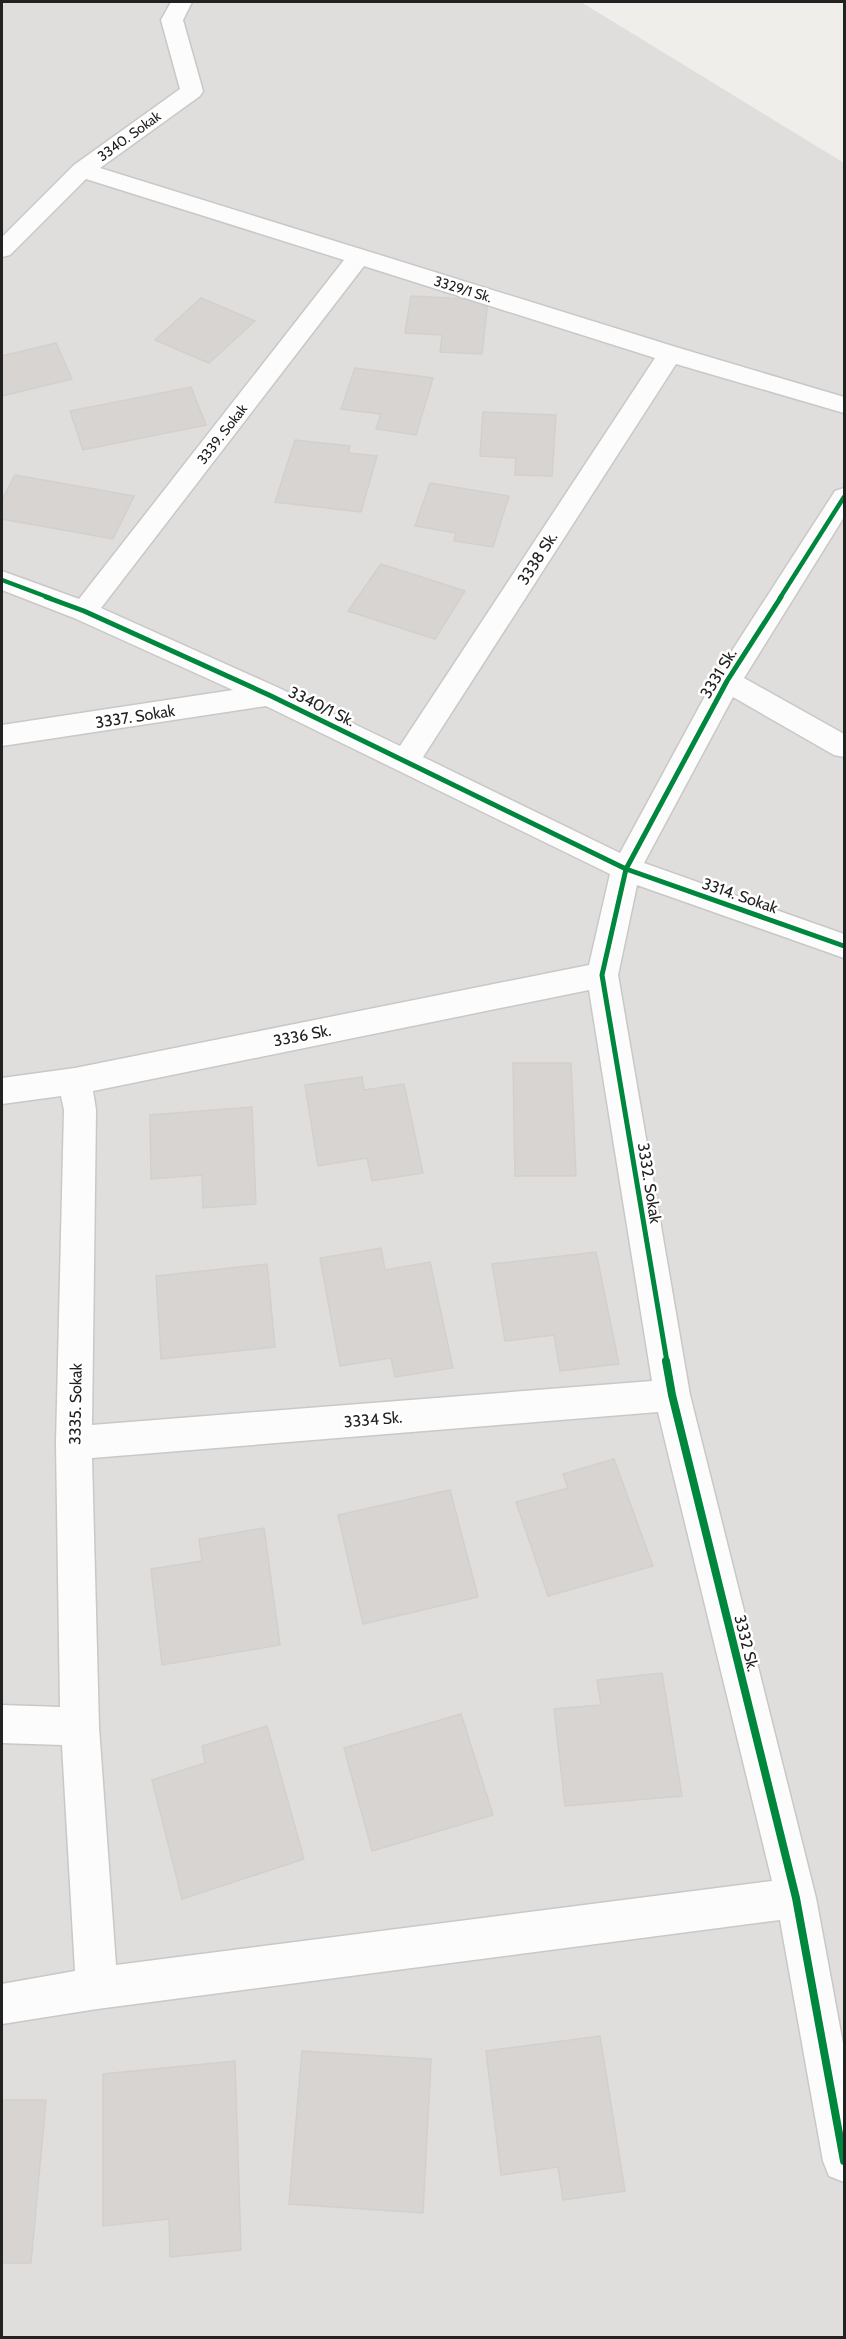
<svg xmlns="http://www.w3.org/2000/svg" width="846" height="2339" viewBox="0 0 846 2339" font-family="Cabin,sans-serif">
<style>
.residential{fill:#dfdedc}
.building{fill:#d7d4d2;stroke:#d3d0cc;stroke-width:1.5}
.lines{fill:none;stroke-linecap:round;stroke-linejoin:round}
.minor-casing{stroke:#c9c8c7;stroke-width:3}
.minor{fill:#fdfcfc;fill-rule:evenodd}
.cycleway-far2-casing{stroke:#fff;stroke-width:8}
.cycleway-far1-casing{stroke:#fff;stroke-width:9}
.cycleway-casing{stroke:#fff;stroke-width:11}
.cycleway-far2{stroke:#00873e;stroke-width:4.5}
.cycleway-far1{stroke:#00873e;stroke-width:5}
.cycleway{stroke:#00873e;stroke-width:8}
.labels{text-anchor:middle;stroke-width:5;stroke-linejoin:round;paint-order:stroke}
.far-street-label{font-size:14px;fill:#222;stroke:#fff}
.street-label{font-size:16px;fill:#222;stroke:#fff}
</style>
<rect width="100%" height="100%" fill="#f0eeeb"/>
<path class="residential" d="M2 2H581L844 163V2337L2 2338Z"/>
<g class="building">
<path d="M411 296 488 300 482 354 440 352 442 335 405 333Z"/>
<path d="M201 298 255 321 209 363 155 340Z"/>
<path d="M56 343 72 379 2 396V356Z"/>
<path d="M355 368 433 378 416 435 376 429 381 414 341 409Z"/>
<path d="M191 387 206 425 83 450 70 411Z"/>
<path d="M483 412 556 415 552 476 515 475 516 458 480 456Z"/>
<path d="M295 440 350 446 348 453 377 456 361 512 275 502Z"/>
<path d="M15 475 134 496 113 539 2 519V500Z"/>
<path d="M430 483 509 496 493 547 454 541 456 533 415 526Z"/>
<path d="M381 564 465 591 435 639 348 611Z"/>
<path d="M513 1063H571L576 1176H515Z"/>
<path d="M362 1077 364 1090 404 1084 423 1173 372 1181 367 1158 318 1166 305 1085Z"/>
<path d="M252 1107 256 1204 203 1208 202 1175 151 1179 150 1115Z"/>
<path d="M381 1248 385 1270 430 1262 453 1368 395 1377 391 1358 340 1366 320 1258Z"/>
<path d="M596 1252 619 1364 560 1371 554 1335 505 1341 492 1264Z"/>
<path d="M267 1264 275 1347 161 1359 156 1276Z"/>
<path d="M614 1459 653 1566 548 1596 516 1502 568 1488 563 1474Z"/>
<path d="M450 1490 478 1597 363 1624 338 1515Z"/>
<path d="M264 1528 280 1645 162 1665 151 1569 202 1561 199 1539Z"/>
<path d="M662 1673 682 1796 565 1806 554 1709 601 1705 597 1680Z"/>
<path d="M461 1714 493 1815 372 1851 344 1748Z"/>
<path d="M267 1726 304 1859 182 1899 152 1780 205 1763 202 1746Z"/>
<path d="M600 2036 625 2191 563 2200 558 2167 501 2175 486 2051Z"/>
<path d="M302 2051 431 2059 423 2213 289 2204Z"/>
<path d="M235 2061 241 2250 170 2257 169 2219 103 2226V2074Z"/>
<path d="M2 2100H46L31 2263H2Z"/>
</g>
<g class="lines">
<defs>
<path id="minor" d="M171 2H192L183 20 203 91 200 96 100 168 679 348 844 397V413L676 364 423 757 620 853 717 674 835 491 844 488V517L744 678 844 734V757L834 755 733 697 644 863 844 934V958L637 885 618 975 690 1395 816 1898 844 2049V2182L829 2176 823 2161 780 1920 97 2009 2 2024V1984L75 1971 62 1745 2 1743V1705L60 1707 56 1443 64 1110 61 1096 2 1104V1078L75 1068 589 965 610 874 266 706 2 746V725L233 690 74 618 2 590V571L79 599 344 260 86 179 10 255 2 257V237L74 165 180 89 161 20ZM364 266 655 358 400 746 279 688 101 608ZM589 990 652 1381 92 1425 96 1110 93 1091ZM658 1412 772 1881 116 1965 99 1727 92 1458Z"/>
</defs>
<use href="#minor" class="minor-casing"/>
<use href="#minor" class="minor"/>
<defs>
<g id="cycleway-far2">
<path d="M2 580 50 598"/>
<path d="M780 598 844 497"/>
</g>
<g id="cycleway-far1">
<path d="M46 597 84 611 269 695 626 869 844 946"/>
<path d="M667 1362 602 975 626 869 727 681 781 597"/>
</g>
<path id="cycleway" d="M666 1361 672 1395 796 1898 844 2161"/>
</defs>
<use href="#cycleway-far2" class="cycleway-far2-casing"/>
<use href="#cycleway-far1" class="cycleway-far1-casing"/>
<use href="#cycleway" class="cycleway-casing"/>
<use href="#cycleway-far2" class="cycleway-far2"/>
<use href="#cycleway-far1" class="cycleway-far1"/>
<use href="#cycleway" class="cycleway"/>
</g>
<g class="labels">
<g class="far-street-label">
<text transform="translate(129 136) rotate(-36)" y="5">3340. Sokak</text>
<text transform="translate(463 289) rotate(17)" y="5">3329/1 Sk.</text>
<text transform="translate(222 434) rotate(-52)" y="5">3339. Sokak</text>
</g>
<g class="street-label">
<text transform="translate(537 558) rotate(-57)" y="6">3338 Sk.</text>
<text transform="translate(718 673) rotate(-59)" y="6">3331 Sk.</text>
<text transform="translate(322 706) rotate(26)" y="6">3340/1 Sk.</text>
<text transform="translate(135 716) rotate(-9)" y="6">3337. Sokak</text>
<text transform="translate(740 895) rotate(19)" y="6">3314. Sokak</text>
<text transform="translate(302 1035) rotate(-11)" y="6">3336 Sk.</text>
<text transform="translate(650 1183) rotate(81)" y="6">3332. Sokak</text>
<text transform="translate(75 1404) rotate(-89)" y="6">3335. Sokak</text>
<text transform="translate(373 1419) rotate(-5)" y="6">3334 Sk.</text>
<text transform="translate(747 1643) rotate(76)" y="6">3332 Sk.</text>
</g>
</g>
<rect width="846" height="2339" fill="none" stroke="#222222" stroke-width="6"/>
</svg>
